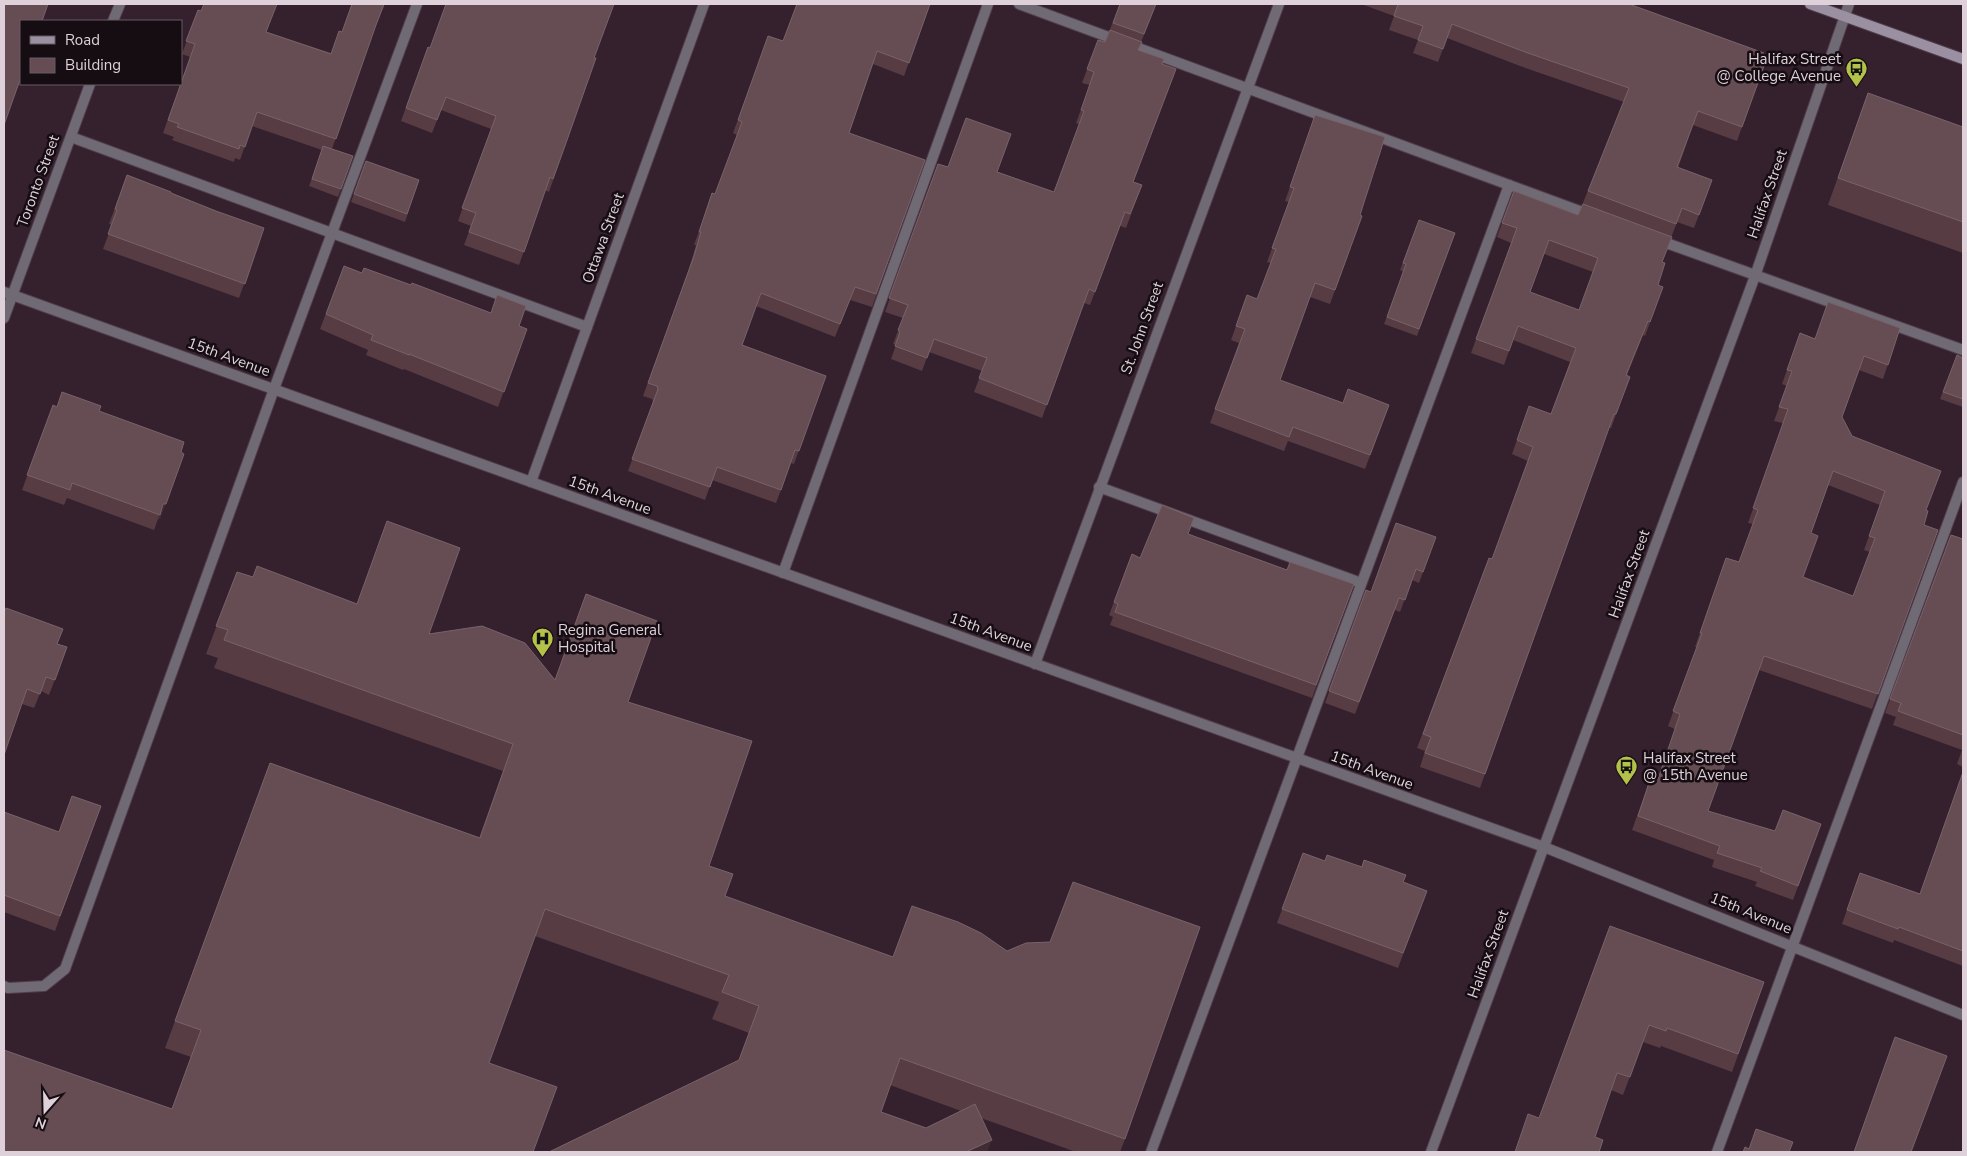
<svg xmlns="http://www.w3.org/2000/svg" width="1967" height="1156" viewBox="0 0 1967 1156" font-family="'Nunito Sans',sans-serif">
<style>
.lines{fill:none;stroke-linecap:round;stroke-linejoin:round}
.lane-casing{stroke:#503c4a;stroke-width:12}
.street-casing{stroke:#503c4a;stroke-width:12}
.secondary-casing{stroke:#503c4a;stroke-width:12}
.lane{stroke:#706a75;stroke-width:10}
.street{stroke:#706a75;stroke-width:10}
.secondary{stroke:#9a90a1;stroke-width:10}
.wall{fill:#573d43;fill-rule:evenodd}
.shaded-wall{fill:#432b34}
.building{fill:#664d54;stroke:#796269;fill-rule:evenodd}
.labels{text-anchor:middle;stroke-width:5;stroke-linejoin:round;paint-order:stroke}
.poi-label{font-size:15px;fill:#dfd1da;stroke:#160d13;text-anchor:start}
.street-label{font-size:15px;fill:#dfd1da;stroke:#160d13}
</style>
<rect width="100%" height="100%" fill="#35202e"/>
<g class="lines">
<defs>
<g id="lane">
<path d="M1019 4 1593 216"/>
<path d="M71 137 587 327"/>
<path d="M1658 240 1963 350"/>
<path d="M1099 487 1361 583"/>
<path d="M783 573 988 4"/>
<path d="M4 986 8 988 44 986 65 969 274 389 417 4"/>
<path d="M1151 1152 1509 185"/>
<path d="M1717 1152 1963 482"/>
</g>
<g id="street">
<path d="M113 21 120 4"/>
<path d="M4 292 1544 847 1963 1015"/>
<path d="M4 318 90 84"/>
<path d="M531 482 704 4"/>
<path d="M1035 664 1279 4"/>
<path d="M1431 1152 1755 276 1849 4"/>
</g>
<path id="secondary" d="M1810 4 1963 59"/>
</defs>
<use href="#lane" class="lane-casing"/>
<use href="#street" class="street-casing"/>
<use href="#secondary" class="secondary-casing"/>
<use href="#lane" class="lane"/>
<use href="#street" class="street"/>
<use href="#secondary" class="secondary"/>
</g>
<g class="wall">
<path d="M385 4 372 34 332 149 353 156 338 197 309 186 322 150 252 126 240 160 235 158 234 162 172 140 174 137 163 133 190 57 182 54 198 10 331 53 342 32Z"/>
<path d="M930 4 904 76 873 64 849 133 925 160 872 307 850 300 835 337 756 306 742 345 826 376 794 464 791 463 776 503 712 480 705 500 628 471 653 402 652 399 643 396 689 269 696 245H694L708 206 715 194 737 135 733 133 764 49 783 41Z"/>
<path d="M1120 4H1156L1138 50 1162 64 1133 182 1142 185 1126 228 1120 226 1090 305 1084 303 1042 418 974 392 982 371 929 352 922 371 891 359 896 345 893 344 903 318 885 312 938 164 948 167 997 172 1054 192 1079 124 1076 123 1090 85 1082 83 1098 40 1105 42Z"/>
<path d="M1361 4H1629L1764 66 1737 141 1693 125 1678 168 1712 180 1694 228 1677 222 1662 262 1658 285 1663 287 1645 336 1643 335 1627 375 1630 377 1611 428H1609L1480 788 1420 767 1425 751 1417 748 1489 558 1492 559 1528 461 1512 454 1529 406 1551 414 1570 362 1513 340 1504 365 1471 353 1511 243 1497 237 1514 191 1578 215 1624 102 1520 66 1447 38 1438 62 1413 53 1418 40 1389 30 1394 16ZM1544 254 1593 272 1579 310 1530 292Z"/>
<path d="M428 47 430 48 594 58 566 143 549 192 545 190 519 265 464 245 471 226 458 221 491 129 441 110 432 133 401 121Z"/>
<path d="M1868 93 1963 127V253L1828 205Z"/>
<path d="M1310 129 1360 215 1362 216 1330 304 1310 297 1280 380 1343 403 1389 405 1365 469 1288 441 1284 451 1210 423 1239 343 1231 340 1247 295 1257 299 1271 263 1267 262 1289 202 1285 201Z"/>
<path d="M366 161 419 180 405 222 351 202Z"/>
<path d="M127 175 216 211 264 228 239 298 103 249 112 225 109 224Z"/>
<path d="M1419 220 1455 233 1417 336 1384 324 1404 272 1400 270Z"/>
<path d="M344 266 362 273 491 313 527 329 498 407 404 369 403 370 366 355 368 350 320 329Z"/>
<path d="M1900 328 1883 379 1859 370 1842 417 1852 436 1926 510 1924 525 1938 530 1872 709 1759 670 1708 811 1775 831 1821 824 1793 900 1755 886 1757 882 1712 867 1714 860 1632 830 1651 777 1658 779 1675 729 1668 726 1697 647H1695L1726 558 1739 562 1753 524 1748 523 1783 423 1774 421 1787 386 1782 384 1800 333 1814 338ZM1828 485 1880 505 1864 550 1870 552 1853 596 1803 577 1811 533Z"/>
<path d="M1957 355 1963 358V407L1940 399Z"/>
<path d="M53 405 57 407 99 411 184 442 160 519H158L154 530 67 498 64 505 22 490Z"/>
<path d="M1188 534 1287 570 1354 584 1312 698 1110 625 1113 617 1109 615 1132 554 1140 558Z"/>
<path d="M1951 535 1963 539V767L1957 764 1962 750 1893 725 1896 717 1885 713Z"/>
<path d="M1436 537 1419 583 1412 580 1400 612 1395 610 1355 714 1325 703 1366 590 1371 592Z"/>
<path d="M237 572 429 634 555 680 628 702 709 866 725 896 1125 1139 1120 1152H1076L981 1118 987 1152 739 1060 749 1033 712 1019 719 1002 535 936 172 1109 191 1057 165 1048 270 763 479 838 503 771 214 668 218 658 206 654ZM890 1085 961 1111 926 1128 881 1112Z"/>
<path d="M4 613 57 644 67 647 49 695 41 691 34 708 22 704Z"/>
<path d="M1963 772V966L1894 940 1893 943 1842 924 1860 873 1920 894Z"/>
<path d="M101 806 55 931 4 912V812L59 832Z"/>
<path d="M1303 853 1325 861 1361 867 1364 860 1403 882 1427 891 1398 968 1277 923Z"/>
<path d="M1610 926 1764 982 1732 1072 1661 1046 1660 1048 1643 1042 1623 1095 1611 1090 1539 1118Z"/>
</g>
<g class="shaded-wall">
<path d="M163 504H166L160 519H158Z"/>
<path d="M992 1140 987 1152H966Z"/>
</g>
<g class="building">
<path d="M4 4H48L42 21H21V77L4 125Z"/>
<path d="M204 4H277L266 32 331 54 339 31 342 32 352 4H384L376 25 336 139 257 112 245 147 240 145 239 149 177 127 179 124 168 120 195 44 186 41 198 10 201 11Z"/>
<path d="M446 4H614L594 58H596L566 143 553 179 550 177 524 252 469 232 476 213 462 208 496 116 446 97 437 120 406 108 428 47 430 48Z"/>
<path d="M797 4H930L909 63 877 51 849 133 925 160 876 294 855 287 840 324 761 293 742 345 826 376 799 451 795 450 781 490 717 467 710 487 632 459 658 389 657 386 648 383 694 256 701 232H699L712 193 715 194 742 122 738 120 768 36 783 41Z"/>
<path d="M1120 4H1156L1144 34 1113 23Z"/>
<path d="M1398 4H1629L1764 53 1760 64 1764 66 1742 127 1698 111 1677 167 1712 180 1699 215 1682 208 1676 224 1588 191 1629 88 1525 52 1452 24 1443 49 1418 40 1423 26 1394 16Z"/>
<path d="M1110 30 1142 42 1138 50 1164 59 1162 64 1176 69 1133 182 1142 185 1130 214 1125 212 1095 292 1089 289 1047 405 979 378 987 358 934 339 927 358 895 346 900 332 898 330 908 305 889 298 938 164 948 167 966 118 1011 134 997 172 1054 192 1084 111 1081 110 1094 72 1087 69 1098 40 1105 42Z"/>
<path d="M1868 93 1963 127V222L1838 178Z"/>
<path d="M1315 115 1385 137 1360 215 1362 216 1335 290 1315 283 1280 380 1343 403 1348 389 1389 405 1370 455 1293 427 1289 437 1215 409 1245 329 1236 326 1247 295 1257 299 1276 249 1272 248 1294 188 1290 187Z"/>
<path d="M323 146 353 156 341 189 312 179Z"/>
<path d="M366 161 419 180 407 214 354 194Z"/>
<path d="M127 175 171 192V193L216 211 264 228 245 284 108 234 117 210 115 209Z"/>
<path d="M1514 191 1578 215 1583 204 1672 237 1662 262 1665 263 1658 285 1663 287 1650 322 1648 321 1626 375 1630 377 1616 414H1614L1485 774 1425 753 1431 737 1423 734 1489 558 1492 559 1533 447 1517 440 1529 406 1551 414 1576 348 1518 326 1509 351 1476 339 1517 228 1502 223ZM1549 240 1598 258 1579 310 1530 292Z"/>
<path d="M1419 220 1455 233 1419 329 1387 317 1406 264 1403 263Z"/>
<path d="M344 266 362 273 364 268 411 285 412 283 491 313 497 295 526 306 519 326 527 329 504 392 409 354V355L371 340 373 335 326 314Z"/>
<path d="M1828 302 1900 328 1888 365 1864 356 1842 417 1852 436 1941 471 1926 510 1928 511 1924 525 1938 530 1878 694 1764 656 1708 811 1775 831 1783 810 1821 824 1798 886 1760 871 1762 868 1717 853 1720 846 1638 816 1651 777 1658 779 1680 714 1673 711 1702 633H1700L1726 558 1739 562 1758 510 1753 508 1788 409 1779 407 1792 371 1787 370 1800 333 1815 339ZM1833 471 1885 491 1869 536 1875 538 1853 596 1803 577 1818 536 1811 533Z"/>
<path d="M1957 355 1963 358V399L1943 392Z"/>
<path d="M62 392 101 406 99 411 184 442 181 452 184 454 166 504H163L160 515 72 483 70 490 27 475 53 405 57 407Z"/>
<path d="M1162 505 1194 518 1188 534 1287 570 1290 562 1354 584 1316 685 1115 612 1118 604 1114 602 1132 554 1140 558Z"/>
<path d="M387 521 460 548 429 634 482 626 525 643 555 680 586 594 657 621 628 702 752 741 709 866 733 874 725 896 893 957 912 906 958 922 981 933 1007 951 1026 943 1050 942 1073 882 1200 927 1125 1139 900 1058 881 1112 926 1128 975 1104 992 1140 966 1152H549L739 1060 759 1006 722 992 729 975 545 909 489 1063 557 1087 533 1152H4V1050L172 1109 201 1030 175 1021 270 763 480 838 513 744 224 640 228 630 216 626 237 572 253 577 257 566 357 604Z"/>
<path d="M1396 523 1436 537 1423 572 1416 569 1405 600 1399 598 1359 702 1329 691 1366 590 1371 592Z"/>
<path d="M1951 535 1963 539V735L1898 711 1901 703 1890 699Z"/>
<path d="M6 608 63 629 57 644 67 647 55 680 46 677 40 694 27 689 4 755V613Z"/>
<path d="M1963 772V951L1899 927 1898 929 1847 910 1860 873 1920 894Z"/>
<path d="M72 796 101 806 60 916 4 895V812L59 832Z"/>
<path d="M1303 853 1325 861 1327 855 1362 867 1364 860 1406 875 1403 882 1427 891 1403 953 1282 909Z"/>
<path d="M1610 926 1764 982 1738 1054 1667 1028 1666 1031 1649 1025 1630 1077 1617 1073 1595 1137 1603 1140 1599 1152H1515L1528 1114 1539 1118Z"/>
<path d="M1895 1037 1947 1056 1911 1152H1854Z"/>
<path d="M1756 1129 1793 1142 1789 1152H1743L1745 1147 1749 1149Z"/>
</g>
<defs>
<symbol id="bus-pin" viewBox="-11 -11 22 30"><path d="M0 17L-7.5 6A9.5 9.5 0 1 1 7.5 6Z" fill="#b4c24a" stroke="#160d13"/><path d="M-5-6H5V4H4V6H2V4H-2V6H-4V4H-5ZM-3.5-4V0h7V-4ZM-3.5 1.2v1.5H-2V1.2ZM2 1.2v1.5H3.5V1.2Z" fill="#111"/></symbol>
<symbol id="hospital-pin" viewBox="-11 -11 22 30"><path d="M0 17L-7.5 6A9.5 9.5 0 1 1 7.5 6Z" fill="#b4c24a" stroke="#160d13"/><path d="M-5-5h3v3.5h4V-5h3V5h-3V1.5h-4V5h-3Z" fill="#111"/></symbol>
</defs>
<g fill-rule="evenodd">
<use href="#bus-pin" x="1844" y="56" width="25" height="34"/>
<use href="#hospital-pin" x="530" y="626" width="25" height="34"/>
<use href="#bus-pin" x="1614" y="754" width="25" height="34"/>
</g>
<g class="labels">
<g class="poi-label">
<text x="1841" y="64" text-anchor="end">Halifax Street<tspan x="1841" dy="17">@ College Avenue</tspan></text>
<text x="558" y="635">Regina General<tspan x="558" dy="17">Hospital</tspan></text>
<text x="1643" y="763">Halifax Street<tspan x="1643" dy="17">@ 15th Avenue</tspan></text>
</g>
<g class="street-label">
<text transform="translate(38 181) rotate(-70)" y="5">Toronto Street</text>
<text transform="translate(1767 194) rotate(-71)" y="5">Halifax Street</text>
<text transform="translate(603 238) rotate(-70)" y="5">Ottawa Street</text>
<text transform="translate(1142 328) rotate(-70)" y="5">St. John Street</text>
<text transform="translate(229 357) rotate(20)" y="5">15th Avenue</text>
<text transform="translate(610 495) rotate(20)" y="5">15th Avenue</text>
<text transform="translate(1629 574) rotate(-70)" y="5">Halifax Street</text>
<text transform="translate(991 632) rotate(20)" y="5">15th Avenue</text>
<text transform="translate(1372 770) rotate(20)" y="5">15th Avenue</text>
<text transform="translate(1751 913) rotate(22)" y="5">15th Avenue</text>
<text transform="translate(1488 954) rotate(-70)" y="5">Halifax Street</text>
</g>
</g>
<rect width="1967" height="1156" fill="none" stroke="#dfd1da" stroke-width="10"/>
<rect x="20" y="20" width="162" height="65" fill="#160d13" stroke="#665b63"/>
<rect x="30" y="36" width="25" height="8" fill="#9a90a1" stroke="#665b63"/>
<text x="65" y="45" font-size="15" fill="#dfd1da">Road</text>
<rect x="30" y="58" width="25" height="15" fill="#664d54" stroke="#665b63"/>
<text x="65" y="70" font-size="15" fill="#dfd1da">Building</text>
<g transform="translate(45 1111) rotate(200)" stroke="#160d13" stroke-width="4" paint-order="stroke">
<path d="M0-4L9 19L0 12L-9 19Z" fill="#dfd1da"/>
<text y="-8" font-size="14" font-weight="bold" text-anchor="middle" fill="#dfd1da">N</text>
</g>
</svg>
